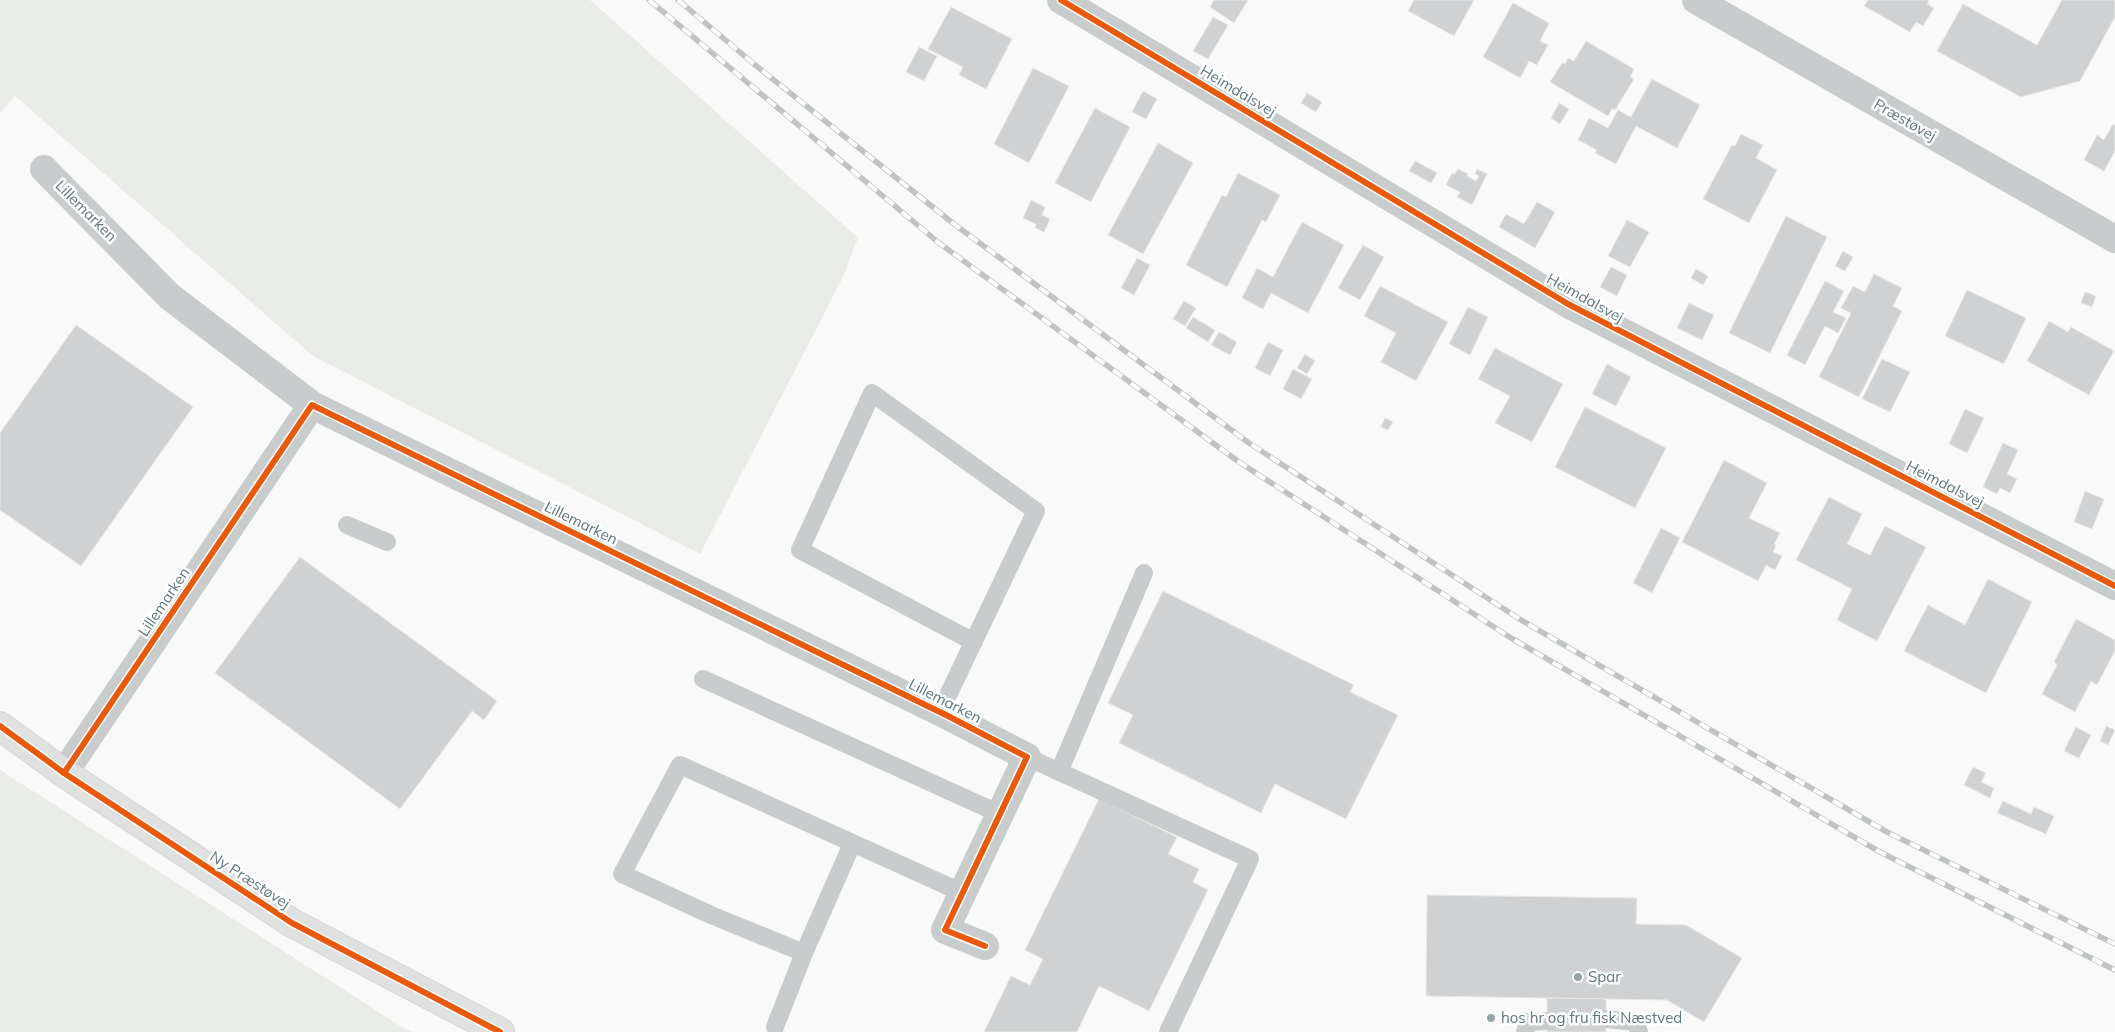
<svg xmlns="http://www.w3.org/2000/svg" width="2115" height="1032" viewBox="0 0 2115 1032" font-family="Mulish,sans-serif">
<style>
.green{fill:#e8ebe6}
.building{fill:#cfd1d2;stroke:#e8e8e8}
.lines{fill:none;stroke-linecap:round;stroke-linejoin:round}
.secondary-casing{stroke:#d5d6d7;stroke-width:30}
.lane{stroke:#c9cccd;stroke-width:18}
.street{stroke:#c9cccd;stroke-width:28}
.secondary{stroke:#dfe0e0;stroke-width:28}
.rail-casing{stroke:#c0c3c3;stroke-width:5.5}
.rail{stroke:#fff;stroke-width:4;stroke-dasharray:11;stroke-linecap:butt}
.cycleway-casing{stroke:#fff;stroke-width:9}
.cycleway{stroke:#e8590c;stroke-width:6}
.poi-dot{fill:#95a4a8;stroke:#fff;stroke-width:2}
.labels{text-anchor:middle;stroke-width:5;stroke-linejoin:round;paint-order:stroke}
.street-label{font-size:15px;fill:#5f777d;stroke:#fff}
.poi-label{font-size:15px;fill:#5f777d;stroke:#fff;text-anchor:start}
</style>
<rect width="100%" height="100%" fill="#f9f9f9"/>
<g class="green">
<path d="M0 0H590L858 238 842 279 700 554 313 356 15 96 0 113Z"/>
<path d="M0 770 399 1025 412 1032H0Z"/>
</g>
<g class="building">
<path d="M1214 0H1248L1234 23 1210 7Z"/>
<path d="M1414 0H1474L1454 36 1408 11Z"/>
<path d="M1868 0H1929L1927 4 1934 8 1923 26 1916 22 1910 32 1864 6Z"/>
<path d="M2062 0H2115V17L2080 81 2021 97 1937 51 1963 4 2037 45Z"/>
<path d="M1513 3 1549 23 1540 41 1548 45 1537 65 1529 61 1520 78 1483 57Z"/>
<path d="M951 7 1012 39 986 89 959 75 963 67 928 49Z"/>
<path d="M1213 17 1228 25 1208 59 1193 51Z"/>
<path d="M1586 41 1634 69 1630 77 1634 79 1615 110 1612 109 1608 116 1550 82 1562 63 1565 64 1568 58 1574 61Z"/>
<path d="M919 47 937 56 924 81 906 72Z"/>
<path d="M1033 68 1069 86 1029 163 994 144Z"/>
<path d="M1652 79 1700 105 1677 148 1636 126 1616 164 1595 153 1597 150 1578 140 1589 118 1608 128 1618 110 1631 117Z"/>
<path d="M1143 91 1157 99 1146 119 1132 112Z"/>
<path d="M1307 93 1322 102 1316 112 1301 103Z"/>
<path d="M1559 103 1569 109 1560 124 1551 118Z"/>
<path d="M1095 108 1130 127 1091 202 1055 183Z"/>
<path d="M2113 124 2115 125V151L2104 171 2084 160 2097 135 2104 140Z"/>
<path d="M1741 134 1763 145 1756 158 1777 170 1749 223 1703 199 1732 145 1735 146Z"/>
<path d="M1158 143 1193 163 1143 254 1108 235Z"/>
<path d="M1415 161 1437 173 1431 183 1409 171Z"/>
<path d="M1458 169 1468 174 1467 176 1476 181 1479 176 1475 174 1477 169 1487 174 1472 205 1457 197 1460 192 1446 185 1452 173 1455 174Z"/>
<path d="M1238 173 1280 195 1266 222 1262 220 1227 287 1186 265 1222 195 1226 197Z"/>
<path d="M1031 200 1045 207 1042 215 1050 219 1044 232 1035 228 1036 224 1023 218Z"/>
<path d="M1537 202 1555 212 1535 248 1499 227 1506 214 1524 224Z"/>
<path d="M1786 216 1827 237 1770 353 1729 333Z"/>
<path d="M1627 220 1649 232 1630 267 1608 256Z"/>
<path d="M1302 222 1344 245 1308 313 1271 293 1263 309 1242 298 1257 268 1273 277Z"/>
<path d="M1363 245 1384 257 1360 300 1338 288Z"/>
<path d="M1843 251 1853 257 1845 271 1835 266Z"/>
<path d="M1137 258 1150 265 1134 295 1121 288Z"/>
<path d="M1611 267 1627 275 1617 296 1600 287Z"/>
<path d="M1696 269 1708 276 1703 285 1691 278Z"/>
<path d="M1874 274 1902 288 1893 306 1902 311 1859 397 1819 377 1851 313 1841 308 1853 286 1865 292Z"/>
<path d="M1825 281 1844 291 1833 312 1846 318 1838 333 1825 326 1805 365 1787 355Z"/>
<path d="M1380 286 1448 322 1416 381 1381 362 1396 333 1364 316Z"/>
<path d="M1967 290 2026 318 2004 364 1945 336Z"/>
<path d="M2085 292 2096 296 2092 307 2081 303Z"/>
<path d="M1184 301 1196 308 1185 326 1173 319Z"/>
<path d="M1689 303 1714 315 1702 340 1677 328Z"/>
<path d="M1468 307 1488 317 1470 355 1449 344Z"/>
<path d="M1193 317 1215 330 1208 342 1186 328Z"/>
<path d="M2049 321 2068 332 2071 327 2114 351 2089 395 2027 361Z"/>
<path d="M76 325 193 407 81 566 0 510V433Z"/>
<path d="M1219 332 1237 342 1230 355 1211 345Z"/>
<path d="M1268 342 1283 350 1270 376 1255 368Z"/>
<path d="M1495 348 1563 384 1532 442 1495 423 1510 396 1478 379Z"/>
<path d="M1305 354 1315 361 1307 374 1297 368Z"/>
<path d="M1882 359 1910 372 1890 412 1862 399Z"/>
<path d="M1607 364 1631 377 1616 406 1592 394Z"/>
<path d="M1293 369 1312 379 1301 399 1283 389Z"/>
<path d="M1585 407 1666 448 1635 508 1555 467Z"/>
<path d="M1965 409 1984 418 1967 453 1949 444Z"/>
<path d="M1385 418 1393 422 1388 430 1381 427Z"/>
<path d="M2003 443 2018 450 2007 474 2017 479 2010 493 2000 488 1997 494 1983 487Z"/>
<path d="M1724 460 1767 483 1749 518 1780 533 1774 544 1776 545 1773 552 1782 556 1775 570 1766 565 1758 581 1682 542Z"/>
<path d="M2085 491 2104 499 2092 529 2074 522Z"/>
<path d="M1829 497 1862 514 1847 544 1870 555 1885 526 1926 547 1877 641 1837 620 1852 589 1796 560Z"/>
<path d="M1661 528 1680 538 1652 593 1633 583Z"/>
<path d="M300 557 497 701 484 720 472 711 400 809 215 673Z"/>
<path d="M1988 579 2032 602 1986 693 1904 651 1928 605 1965 625Z"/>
<path d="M1163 591 1354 685 1350 692 1398 715 1346 819 1275 784 1261 813 1119 743 1133 715 1108 703Z"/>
<path d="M2076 619 2115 640V651L2097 685 2091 681 2075 712 2042 694 2057 665 2054 662Z"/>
<path d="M2106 726 2115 730 2108 745 2100 741Z"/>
<path d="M2076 727 2091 735 2079 758 2064 751Z"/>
<path d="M1973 767 1986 773 1981 782 1994 788 1990 798 1964 785Z"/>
<path d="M1099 799 1177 837 1168 854 1199 869 1193 882 1208 890 1149 1011 1099 986 1077 1032H984L1011 976 1030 985 1043 959 1025 950Z"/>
<path d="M2003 801 2031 814 2034 807 2054 816 2046 834 1997 813Z"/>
<path d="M1427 895 1637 898 1636 924 1686 925 1742 958 1704 1022 1667 1000 1426 996Z"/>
<path d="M1547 998 1606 999V1032H1547Z"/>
</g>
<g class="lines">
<defs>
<path id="secondary" d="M0 726 64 773 292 923 500 1032"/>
</defs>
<use href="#secondary" class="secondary-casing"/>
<g class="lane">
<path d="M347 525 387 542"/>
<path d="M703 679 1000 814"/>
<path d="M940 712 1036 511 872 393 800 550 974 642"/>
<path d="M1027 757 1250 859 1168 1032"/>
<path d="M1059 772 1144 573"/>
<path d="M804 953 711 915 622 874 680 765 963 893"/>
<path d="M1606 1019 1636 1022 1639 1032"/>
<path d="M775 1027 804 953 852 844"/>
<path d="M1525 1032 1528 1022 1547 1021"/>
</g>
<g class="street">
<path d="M1061 0 1568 304 2115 586"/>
<path d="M1696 0 2115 239"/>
<path d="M44 169 169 296 312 405"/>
<path d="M64 773 312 405 948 716 1027 757 945 930 985 946"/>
</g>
<use href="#secondary" class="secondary"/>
<defs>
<g id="rail">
<path d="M649 0 939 243 1239 462 1511 638 1880 852 2115 970"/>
<path d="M678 0 754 64 954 224 1249 443 1521 620 1887 832 2115 944"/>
</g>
</defs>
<use href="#rail" class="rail-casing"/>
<use href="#rail" class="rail"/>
<defs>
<g id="cycleway">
<path d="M1061 0 1568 304 2115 586"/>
<path d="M0 726 64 773 292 923 500 1032"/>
<path d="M64 773 312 405 948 716 1027 757 945 930 985 946"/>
</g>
</defs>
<use href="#cycleway" class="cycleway-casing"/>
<use href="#cycleway" class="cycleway"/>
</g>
<g class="poi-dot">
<circle cx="1578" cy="977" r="5"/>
<circle cx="1491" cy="1018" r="5"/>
</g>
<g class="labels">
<g class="street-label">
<text transform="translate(1238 91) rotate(31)" y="5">Heimdalsvej</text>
<text transform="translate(1905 120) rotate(30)" y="5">Præstøvej</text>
<text transform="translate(86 211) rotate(45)" y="5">Lillemarken</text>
<text transform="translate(1585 298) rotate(29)" y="5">Heimdalsvej</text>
<text transform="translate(1945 484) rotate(27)" y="5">Heimdalsvej</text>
<text transform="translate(581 523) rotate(26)" y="5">Lillemarken</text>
<text transform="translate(164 602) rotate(-56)" y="5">Lillemarken</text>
<text transform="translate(945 701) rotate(27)" y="5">Lillemarken</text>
<text transform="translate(250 880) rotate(33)" y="5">Ny Præstøvej</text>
</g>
<g class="poi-label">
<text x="1588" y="982">Spar</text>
<text x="1501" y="1023">hos hr og fru fisk Næstved</text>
</g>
</g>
</svg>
